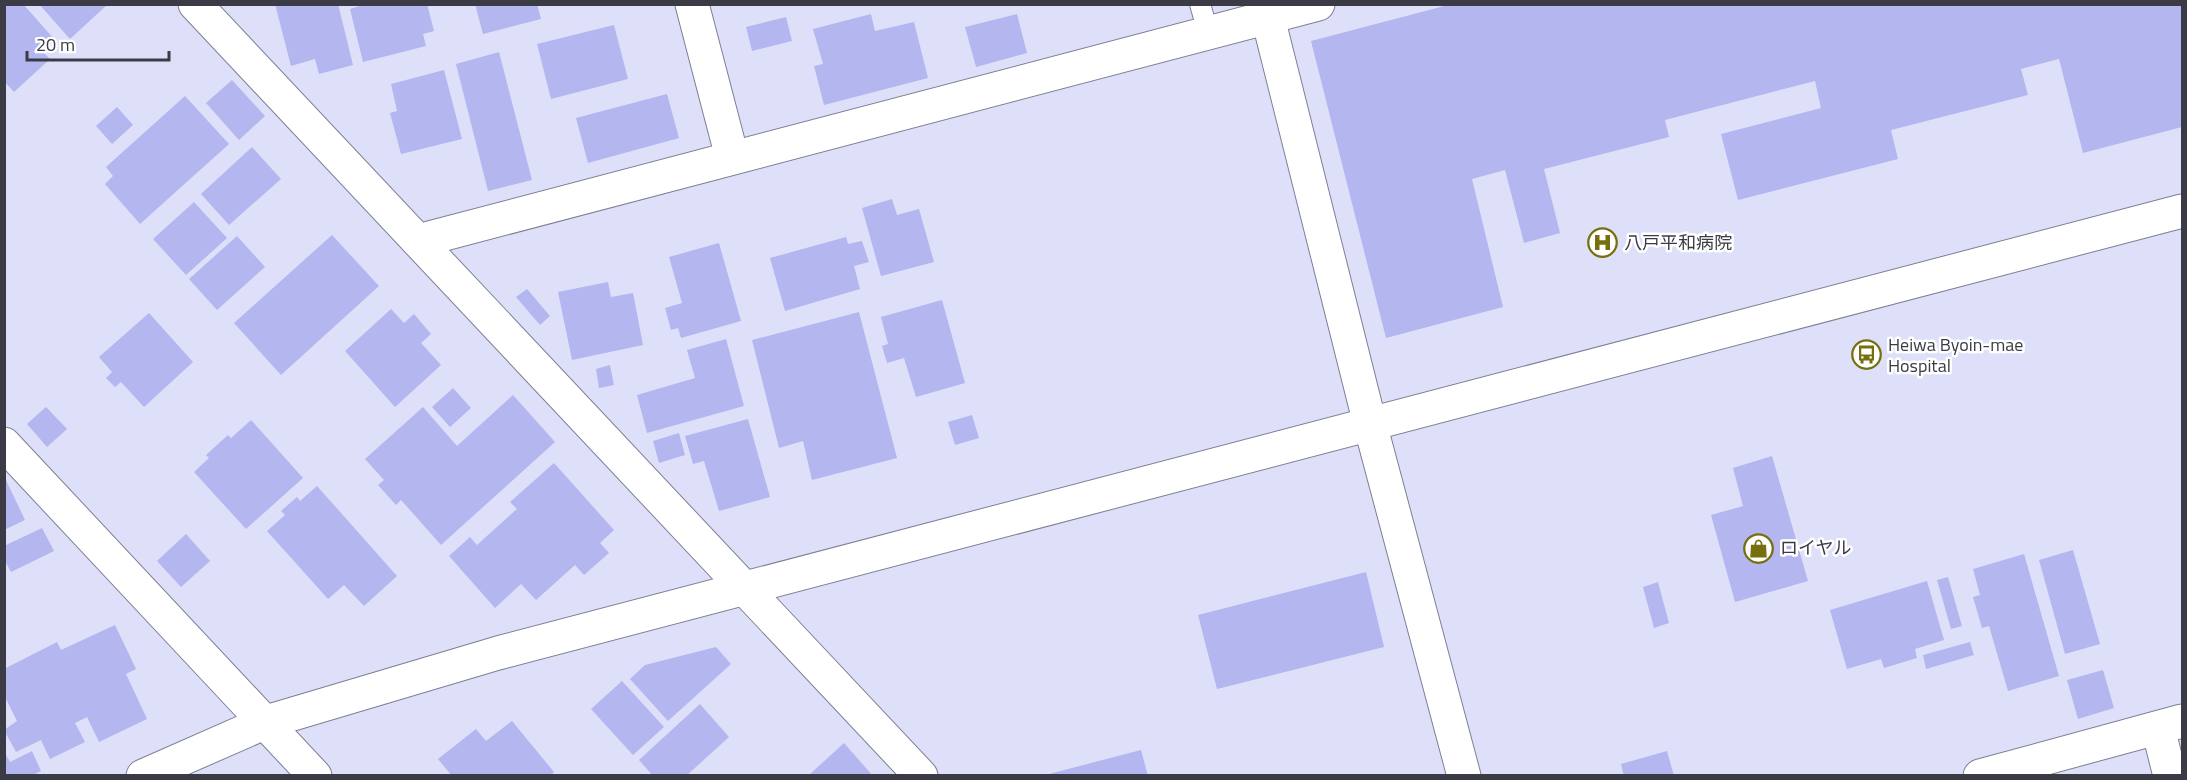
<svg xmlns="http://www.w3.org/2000/svg" width="2187" height="780" viewBox="0 0 2187 780" font-family="'Titillium Web','Noto Sans JP',sans-serif">
<style>
.building{fill:#b3b6ef}
.lines{fill:none;stroke-linecap:round;stroke-linejoin:round}
.service-casing{stroke:#7d7f95;stroke-width:22}
.minor-casing{stroke:#7d7f95;stroke-width:35}
.tertiary-casing{stroke:#7d7f95;stroke-width:35}
.service{stroke:#fff;stroke-width:20}
.minor{stroke:#fff;stroke-width:33}
.tertiary{stroke:#fff;stroke-width:33}
.labels{text-anchor:middle;stroke-width:5;stroke-linejoin:round;paint-order:stroke}
.poi-label{font-size:18px;fill:#3a3b44;stroke:#fff;text-anchor:start}
</style>
<rect width="100%" height="100%" fill="#dee0f9"/>
<g class="building">
<path d="M9 4H23L55 40 42 51 50 59 14 92 4 81V8Z"/>
<path d="M39 4H108L70 39Z"/>
<path d="M275 4H338L353 65 319 74 315 59 291 66Z"/>
<path d="M366 4H427L434 31 423 34 426 46 363 62 350 9Z"/>
<path d="M475 4H537L541 19 483 34Z"/>
<path d="M1452 4H2182V127L2083 153 2059 59 2021 69 2028 95 1891 130 1898 159 1738 200 1721 134 1821 108 1815 81 1665 120 1669 137 1544 169 1560 233 1524 243 1505 170 1472 179 1503 307 1386 338 1311 41Z"/>
<path d="M871 14 875 31 914 22 928 78 824 105 814 66 823 64 813 29Z"/>
<path d="M1017 14 1027 53 976 67 965 27Z"/>
<path d="M786 17 792 41 752 51 746 27Z"/>
<path d="M614 25 628 79 551 99 537 44Z"/>
<path d="M499 52 532 180 488 191 456 64Z"/>
<path d="M444 70 462 139 401 154 390 113 397 111 391 84Z"/>
<path d="M232 80 265 116 239 140 206 103Z"/>
<path d="M667 94 679 138 588 163 576 118Z"/>
<path d="M185 96 229 144 140 224 105 184 113 176 106 167Z"/>
<path d="M117 107 133 125 112 144 96 126Z"/>
<path d="M252 147 281 179 229 225 201 194Z"/>
<path d="M892 199 897 215 919 209 934 262 881 276 862 208Z"/>
<path d="M194 202 227 238 186 275 153 239Z"/>
<path d="M332 235 379 286 281 375 234 323Z"/>
<path d="M237 236 265 267 217 310 189 279Z"/>
<path d="M846 237 848 244 862 241 869 262 854 266 860 289 785 311 770 258Z"/>
<path d="M719 243 741 321 681 338 678 328 671 330 665 308 682 303 669 257Z"/>
<path d="M608 282 611 297 633 293 643 345 572 360 558 292Z"/>
<path d="M527 289 550 316 540 325 516 297Z"/>
<path d="M942 300 965 383 916 397 904 358 887 363 882 346 888 344 881 317Z"/>
<path d="M391 309 404 323 414 314 431 334 421 343 441 365 395 407 345 351Z"/>
<path d="M859 312 897 458 812 480 803 441 779 448 752 340Z"/>
<path d="M149 313 193 362 144 407 121 382 115 387 106 378 112 372 99 357Z"/>
<path d="M726 339 744 406 647 433 637 395 695 378 687 350Z"/>
<path d="M610 365 614 385 599 388 596 369Z"/>
<path d="M453 388 471 408 450 427 432 407Z"/>
<path d="M513 395 555 442 441 545 401 500 396 505 378 485 384 480 365 459 423 407 457 446Z"/>
<path d="M46 407 67 429 47 447 27 424Z"/>
<path d="M972 415 979 438 955 445 948 422Z"/>
<path d="M748 419 770 497 719 511 704 461 693 464 685 436Z"/>
<path d="M251 420 303 478 246 529 194 472 209 458 206 455 228 435 231 438Z"/>
<path d="M679 433 685 455 659 463 653 441Z"/>
<path d="M1772 456 1808 581 1735 602 1711 515 1743 506 1733 468Z"/>
<path d="M554 463 614 530 600 543 609 553 584 575 575 565 536 600 521 584 495 608 449 556 470 537 477 545 517 509 510 502Z"/>
<path d="M4 476 25 520 4 530Z"/>
<path d="M317 486 397 576 364 606 344 585 328 599 267 531 285 515 281 511 297 497 300 501Z"/>
<path d="M42 528 54 551 11 572 4 559V546Z"/>
<path d="M186 534 210 561 181 587 157 561Z"/>
<path d="M2073 550 2100 644 2065 654 2039 560Z"/>
<path d="M2024 554 2059 676 2008 691 1989 626 1982 628 1973 597 1980 595 1973 569Z"/>
<path d="M1366 572 1384 647 1217 689 1198 615Z"/>
<path d="M1948 577 1962 626 1951 629 1937 580Z"/>
<path d="M1927 581 1944 640 1915 649 1917 658 1884 668 1881 659 1847 669 1830 610Z"/>
<path d="M1658 582 1669 623 1654 628 1643 587Z"/>
<path d="M115 625 136 669 126 674 147 719 99 742 87 717 75 723 85 742 50 759 41 740 16 752 4 730 17 721 4 695V669L57 642 61 650Z"/>
<path d="M1970 642 1974 655 1926 669 1923 655Z"/>
<path d="M716 647 731 664 668 721 630 679 645 665Z"/>
<path d="M2103 670 2114 708 2078 719 2067 680Z"/>
<path d="M622 681 664 727 633 755 591 709Z"/>
<path d="M700 704 729 737 686 776H653L639 760Z"/>
<path d="M512 721 554 772 550 776H452L438 759 476 729 486 741Z"/>
<path d="M844 743 873 776H808Z"/>
<path d="M1141 750 1148 776H1045V775Z"/>
<path d="M4 751 10 762 32 751 41 771 31 776 4 775Z"/>
<path d="M1667 751 1674 776H1624L1621 764Z"/>
</g>
<g class="lines">
<defs>
<path id="service" d="M1200 4 1208 32"/>
<g id="minor">
<path d="M195 4 921 776"/>
<path d="M692 4 732 157"/>
<path d="M1268 18 1370 424 1464 776"/>
<path d="M418 241 1318 4"/>
<path d="M4 444 315 776"/>
<path d="M2158 728 2170 776"/>
<path d="M1980 776 2182 721"/>
</g>
<path id="tertiary" d="M143 776 266 722 498 653 2182 211"/>
</defs>
<use href="#service" class="service-casing"/>
<use href="#minor" class="minor-casing"/>
<use href="#tertiary" class="tertiary-casing"/>
<use href="#service" class="service"/>
<use href="#minor" class="minor"/>
<use href="#tertiary" class="tertiary"/>
</g>
<defs>
<symbol id="hospital-ring" viewBox="-11 -11 22 22"><circle r="9.5" fill="#fff" stroke="#776f0d" stroke-width="1.5"/><path d="M-5-5h3v3.5h4V-5h3V5h-3V1.5h-4V5h-3Z" fill="#776f0d"/></symbol>
<symbol id="bus-ring" viewBox="-11 -11 22 22"><circle r="9.5" fill="#fff" stroke="#776f0d" stroke-width="1.5"/><path d="M-5-6H5V4H4V6H2V4H-2V6H-4V4H-5ZM-3.5-4V0h7V-4ZM-3.5 1.2v1.5H-2V1.2ZM2 1.2v1.5H3.5V1.2Z" fill="#776f0d"/></symbol>
<symbol id="shop-ring" viewBox="-11 -11 22 22"><circle r="9.5" fill="#fff" stroke="#776f0d" stroke-width="1.5"/><path d="M-5-2.5h2.3a2.7 3.5 0 0 1 5.4 0H5L5.5 6h-11ZM-1.5-2.5h3a1.5 2.3 0 0 0-3 0Z" fill="#776f0d"/></symbol>
</defs>
<g fill-rule="evenodd">
<use href="#hospital-ring" x="1586" y="226" width="33" height="33"/>
<use href="#bus-ring" x="1850" y="338" width="33" height="33"/>
<use href="#shop-ring" x="1742" y="532" width="33" height="33"/>
</g>
<g class="labels">
<g class="poi-label">
<text x="1624" y="249">八戸平和病院</text>
<text x="1888" y="351">Heiwa Byoin-mae<tspan x="1888" dy="21">Hospital</tspan></text>
<text x="1780" y="554">ロイヤル</text>
</g>
</g>
<rect width="2187" height="780" fill="none" stroke="#3a3b44" stroke-width="12"/>
<path d="M27 51v9h142v-9" fill="none" stroke="#3a3b44" stroke-width="3"/>
<text x="36" y="51" font-size="18" fill="#3a3b44" stroke="#ffffff" stroke-width="4.5" paint-order="stroke">20 m</text>
</svg>
